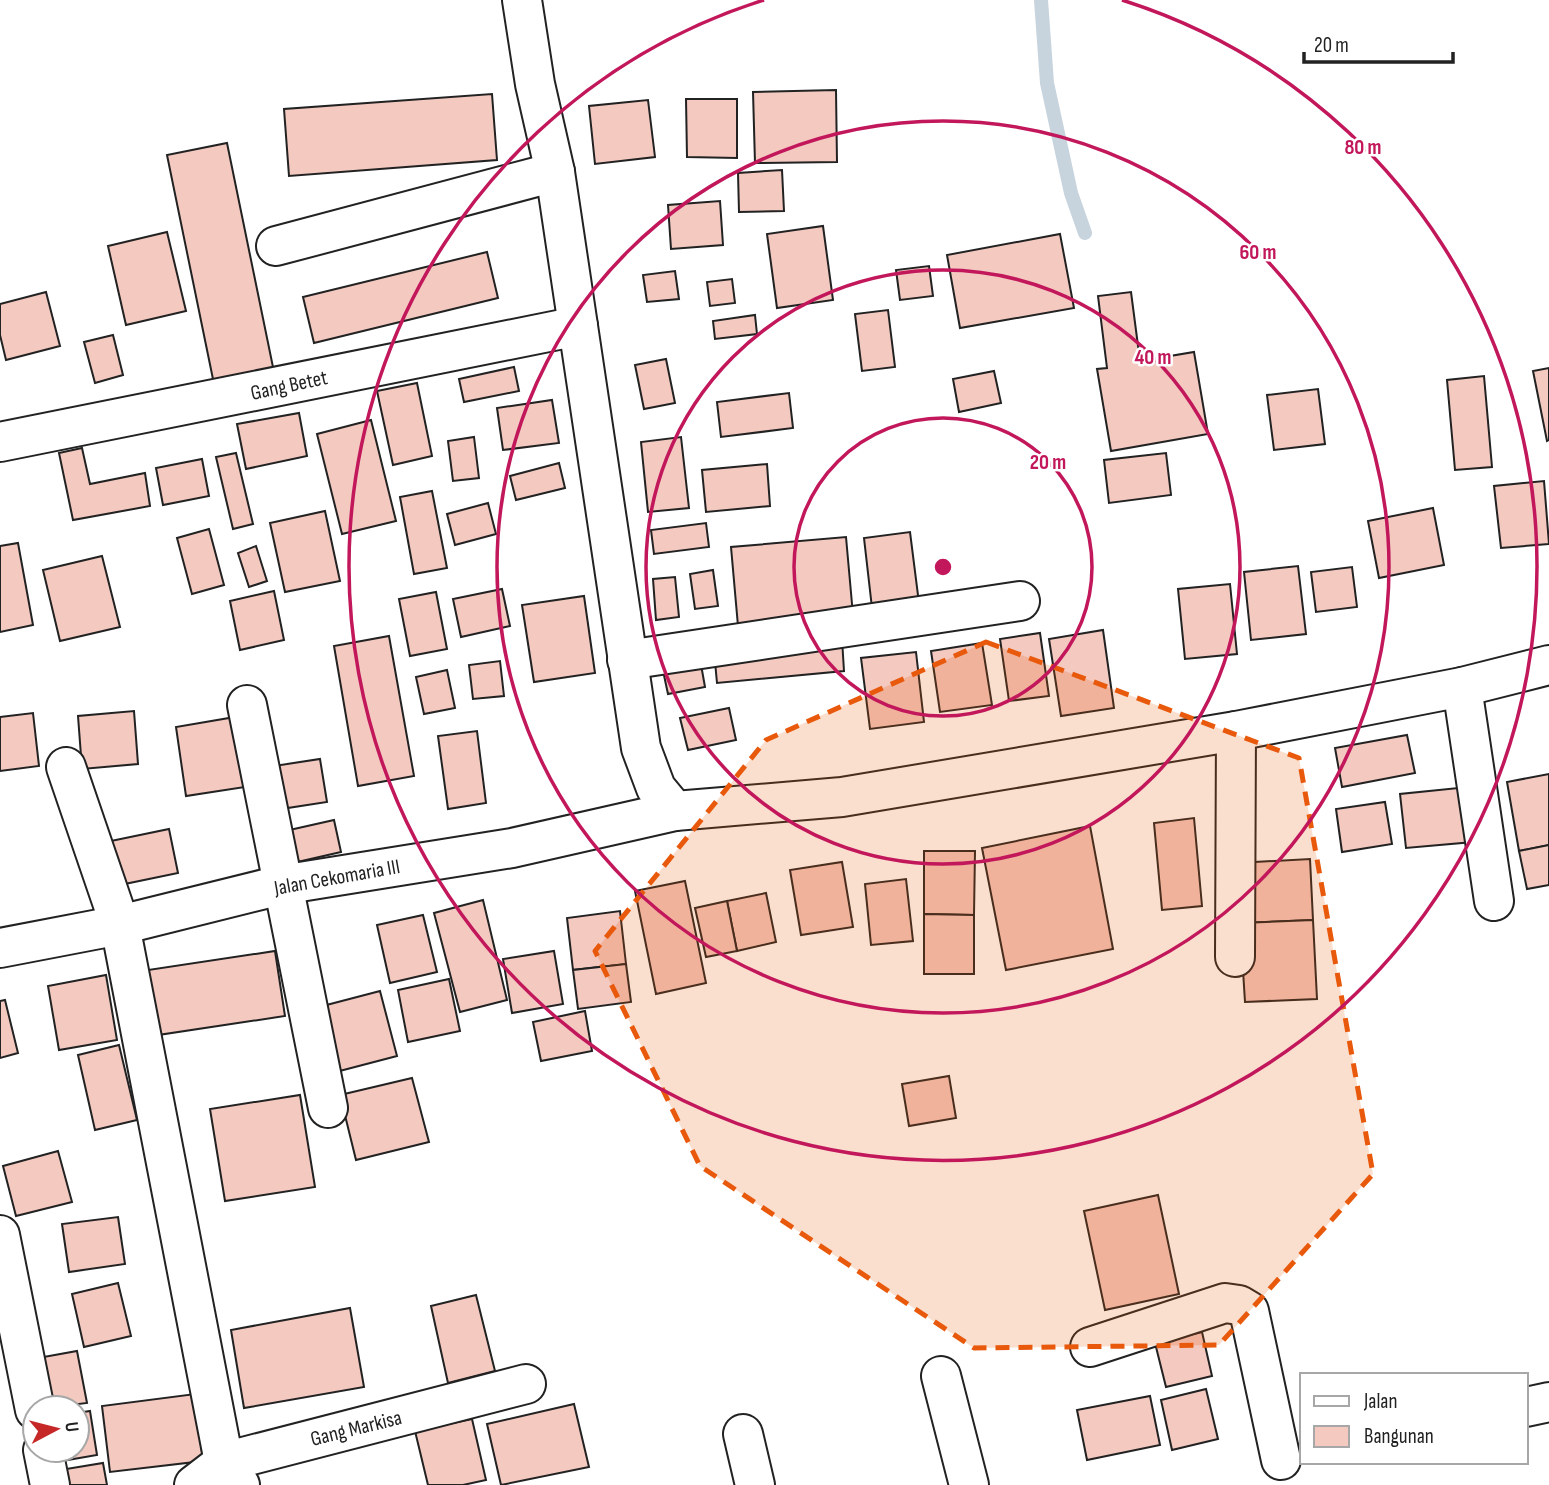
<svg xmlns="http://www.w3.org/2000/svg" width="1549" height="1485" viewBox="0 0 1549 1485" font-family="'Sofia Sans Condensed',sans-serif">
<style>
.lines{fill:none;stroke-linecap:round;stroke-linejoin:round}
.stream{stroke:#c7d3dd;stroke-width:14}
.building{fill:#f3c9c0;stroke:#222;stroke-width:2}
.minor-casing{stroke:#222;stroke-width:42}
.minor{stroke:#fff;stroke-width:38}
.marked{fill:#e8590c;fill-opacity:0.2;stroke:#e8590c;stroke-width:5;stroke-dasharray:14 9;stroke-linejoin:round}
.ring{fill:none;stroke:#c2185b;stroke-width:3.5}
.labels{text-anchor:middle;stroke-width:5;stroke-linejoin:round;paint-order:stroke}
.street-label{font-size:21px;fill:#222;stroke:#fff}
.centre{fill:#c2185b;stroke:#fff;stroke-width:3.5}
.ring-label{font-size:21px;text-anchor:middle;font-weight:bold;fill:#c2185b;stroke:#fff;stroke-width:5;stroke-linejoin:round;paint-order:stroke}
</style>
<rect width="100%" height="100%" fill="#fff"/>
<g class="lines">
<path class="stream" d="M1041 0 1047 83 1071 193 1085 233"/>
</g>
<g class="building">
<path d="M836 90 837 162 755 163 753 92Z"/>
<path d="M492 94 497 160 289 176 284 109Z"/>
<path d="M686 99H737V158L687 157Z"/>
<path d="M648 100 655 157 595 164 589 106Z"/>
<path d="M227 143 274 372 214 384 167 155Z"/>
<path d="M782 170 784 211 739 212 738 173Z"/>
<path d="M720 201 723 245 671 249 668 205Z"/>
<path d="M823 226 833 300 777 308 767 234Z"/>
<path d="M167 232 186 311 126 325 108 246Z"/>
<path d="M1060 234 1074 308 960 328 947 255Z"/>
<path d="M487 252 498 298 314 343 303 297Z"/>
<path d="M929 266 933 296 900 300 896 270Z"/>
<path d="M675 271 679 299 647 302 643 275Z"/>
<path d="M732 279 735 303 710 306 707 282Z"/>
<path d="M46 292 60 346 6 360 0 335V304Z"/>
<path d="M1131 292 1140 361 1194 352 1208 434 1111 451 1097 369 1107 368 1098 296Z"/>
<path d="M888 310 895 367 862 371 855 314Z"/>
<path d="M755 315 757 334 715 339 713 321Z"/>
<path d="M113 335 123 375 95 383 84 342Z"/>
<path d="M666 359 675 403 644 409 635 365Z"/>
<path d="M514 367 519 391 464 402 459 379Z"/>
<path d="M1549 368V440L1547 441 1533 371Z"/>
<path d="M994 371 1001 403 959 412 953 379Z"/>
<path d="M1484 376 1492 467 1455 470 1447 380Z"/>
<path d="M417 383 432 456 393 465 377 391Z"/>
<path d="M1318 389 1325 444 1274 450 1267 395Z"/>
<path d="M789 393 793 428 721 437 717 402Z"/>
<path d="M552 400 559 443 503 450 497 408Z"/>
<path d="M299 413 307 456 246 469 237 424Z"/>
<path d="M371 420 396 521 342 534 317 434Z"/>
<path d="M474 437 479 478 453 481 448 441Z"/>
<path d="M681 437 689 508 648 512 641 442Z"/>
<path d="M82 448 90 484 145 473 150 506 73 520 59 453Z"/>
<path d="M236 453 253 524 233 529 216 457Z"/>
<path d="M1166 453 1171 495 1109 503 1104 460Z"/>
<path d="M202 459 209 496 163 505 156 468Z"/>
<path d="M559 463 565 488 516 500 510 476Z"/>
<path d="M767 464 770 506 706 512 702 470Z"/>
<path d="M1544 481 1549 544 1501 548 1494 486Z"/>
<path d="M432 491 447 568 414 574 400 497Z"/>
<path d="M488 503 496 534 455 545 447 514Z"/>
<path d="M1433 508 1444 565 1379 578 1368 521Z"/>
<path d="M325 511 340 581 285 592 270 523Z"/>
<path d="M706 523 709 547 654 554 651 530Z"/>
<path d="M209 529 224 585 192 594 177 538Z"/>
<path d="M910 532 919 603 872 608 864 538Z"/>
<path d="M846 537 853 615 738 626 731 547Z"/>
<path d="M18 543 33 625 0 632V546Z"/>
<path d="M256 546 267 581 249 587 238 553Z"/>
<path d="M102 556 120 627 60 641 43 570Z"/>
<path d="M1298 566 1306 634 1251 640 1244 572Z"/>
<path d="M1352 567 1357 607 1316 612 1311 572Z"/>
<path d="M713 570 718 606 695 609 690 574Z"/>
<path d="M675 577 679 617 656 620 653 579Z"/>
<path d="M1230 584 1237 654 1185 659 1178 589Z"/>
<path d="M502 589 510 626 461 637 453 599Z"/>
<path d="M274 591 284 640 240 650 230 601Z"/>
<path d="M436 592 447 649 410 656 399 599Z"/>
<path d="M584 596 595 673 534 682 522 605Z"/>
<path d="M1103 630 1114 708 1061 716 1049 639Z"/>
<path d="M1040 633 1049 696 1009 701 1000 639Z"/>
<path d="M389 636 414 776 358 786 334 646Z"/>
<path d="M842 639 844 671 717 683 714 651Z"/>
<path d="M982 643 992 705 940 712 931 651Z"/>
<path d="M916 652 924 722 870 729 861 658Z"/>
<path d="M700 659 705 687 668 694 662 666Z"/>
<path d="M500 661 504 696 473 699 469 665Z"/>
<path d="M447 670 455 708 424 714 416 677Z"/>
<path d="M729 708 736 740 688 750 680 718Z"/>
<path d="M134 711 138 764 82 769 78 716Z"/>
<path d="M33 713 39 766 0 771V717Z"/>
<path d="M235 717 245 787 186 796 176 727Z"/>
<path d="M477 731 486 803 448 809 438 736Z"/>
<path d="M1407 735 1415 773 1342 787 1335 748Z"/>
<path d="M320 759 327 802 281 809 274 766Z"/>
<path d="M1549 774V845L1519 851 1507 782Z"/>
<path d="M1468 787 1473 842 1406 848 1400 794Z"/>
<path d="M1385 802 1392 844 1342 852 1336 809Z"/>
<path d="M1194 818 1202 906 1162 910 1154 823Z"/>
<path d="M334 820 341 852 293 863 285 831Z"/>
<path d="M1090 826 1113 949 1006 970 982 848Z"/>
<path d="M169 829 178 873 115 886 106 842Z"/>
<path d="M1549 845V885L1527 889 1519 851Z"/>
<path d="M924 851H975L974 915 924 914Z"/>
<path d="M1310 859 1313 920 1240 923 1237 863Z"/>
<path d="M842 862 853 927 801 935 790 870Z"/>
<path d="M906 879 913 941 871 945 865 884Z"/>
<path d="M685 881 706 983 656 994 635 891Z"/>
<path d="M766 893 776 942 737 951 727 901Z"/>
<path d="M483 900 507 1000 460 1012 434 913Z"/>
<path d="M727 901 737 951 706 957 695 908Z"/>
<path d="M620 911 626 964 573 970 567 918Z"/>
<path d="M924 914 974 915V974H924Z"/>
<path d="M423 915 437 972 390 983 377 925Z"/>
<path d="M1313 920 1317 999 1245 1002 1240 923Z"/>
<path d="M275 951 285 1016 158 1035 148 970Z"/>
<path d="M554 951 563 1004 512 1013 503 959Z"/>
<path d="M626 964 631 1002 578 1009 573 970Z"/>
<path d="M106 975 117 1040 59 1050 48 986Z"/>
<path d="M449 979 460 1031 408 1042 398 990Z"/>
<path d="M380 991 397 1056 332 1073 315 1008Z"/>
<path d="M5 1000 18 1053 0 1058V1001Z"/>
<path d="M585 1011 592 1051 541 1061 533 1022Z"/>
<path d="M119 1045 137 1120 95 1130 78 1055Z"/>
<path d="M949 1076 956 1118 909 1126 902 1084Z"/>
<path d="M412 1078 429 1142 356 1160 340 1095Z"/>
<path d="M300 1095 315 1187 225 1201 210 1109Z"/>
<path d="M58 1151 72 1202 16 1216 3 1166Z"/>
<path d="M1158 1195 1179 1294 1105 1310 1084 1211Z"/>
<path d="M118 1217 125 1264 69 1272 62 1224Z"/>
<path d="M118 1283 131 1336 84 1347 72 1294Z"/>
<path d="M476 1295 495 1371 448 1383 431 1306Z"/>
<path d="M350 1308 364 1387 244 1408 231 1330Z"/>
<path d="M1202 1332 1212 1376 1166 1387 1155 1343Z"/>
<path d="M77 1351 87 1403 47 1408 38 1358Z"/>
<path d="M1206 1389 1218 1439 1172 1450 1161 1400Z"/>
<path d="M195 1394 203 1461 110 1472 102 1406Z"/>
<path d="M1150 1396 1160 1445 1087 1460 1077 1410Z"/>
<path d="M574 1404 589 1467 501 1485 487 1424Z"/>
<path d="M90 1411 97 1455 56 1462 54 1450H77V1413Z"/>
<path d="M472 1419 486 1480 463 1485H428L415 1431Z"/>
<path d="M103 1463 107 1485H62L60 1470Z"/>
</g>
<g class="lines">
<defs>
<g id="minor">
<path d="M522 0 535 84 555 172 641 748 656 788 675 811 842 797 1236 731 1462 687 1549 665"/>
<path d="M276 246 555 172"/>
<path d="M0 442 578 326"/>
<path d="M627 660 1020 601"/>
<path d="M1462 687 1494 901"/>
<path d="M247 705 328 1108"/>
<path d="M66 767 120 925 224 1462 240 1485"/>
<path d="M0 948 120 925 281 885 512 848 675 811"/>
<path d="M1235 957 1236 731"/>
<path d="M0 1235 35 1410"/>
<path d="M1090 1347 1225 1303 1239 1305 1249 1311 1281 1460"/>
<path d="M941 1376 969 1485"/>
<path d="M1526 1407 1549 1402"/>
<path d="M743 1434 755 1485"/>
<path d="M43 1450 50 1485"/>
<path d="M194 1485 224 1462 526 1384"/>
</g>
</defs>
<use href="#minor" class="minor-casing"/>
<use href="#minor" class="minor"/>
</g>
<path class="marked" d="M986 642 1299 758 1373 1174 1219 1345 974 1348 700 1166 595 951 766 740Z"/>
<g class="ring">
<circle cx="943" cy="567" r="149"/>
<circle cx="943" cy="567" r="297"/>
<circle cx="943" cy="567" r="446"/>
<path d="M1122 0A594 594 0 1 1 764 0"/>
</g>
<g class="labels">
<g class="street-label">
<text transform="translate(289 385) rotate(-12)" y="7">Gang Betet</text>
<text transform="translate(337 877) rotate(-10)" y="7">Jalan Cekomaria III</text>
<text transform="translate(356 1428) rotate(-14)" y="7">Gang Markisa</text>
</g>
</g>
<circle cx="943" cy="567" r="10" class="centre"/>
<g class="ring-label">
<text x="1363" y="154">80 m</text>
<text x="1258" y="259">60 m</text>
<text x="1153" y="364">40 m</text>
<text x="1048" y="469">20 m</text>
</g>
<rect x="1300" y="1373" width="228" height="91" fill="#ffffff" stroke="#a7a7a7" stroke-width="2"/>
<rect x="1314" y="1396" width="35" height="10" fill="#ffffff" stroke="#a7a7a7" stroke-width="2"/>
<text x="1364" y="1408" font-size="21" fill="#222222">Jalan</text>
<rect x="1314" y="1426" width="35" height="21" fill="#f3c9c0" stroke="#a7a7a7" stroke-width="2"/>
<text x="1364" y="1443" font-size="21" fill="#222222">Bangunan</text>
<g transform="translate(56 1429) rotate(83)"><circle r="33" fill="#ffffff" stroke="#a7a7a7" stroke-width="2"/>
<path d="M0-5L12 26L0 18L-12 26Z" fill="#c62828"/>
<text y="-10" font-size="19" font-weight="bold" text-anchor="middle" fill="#222222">U</text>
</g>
<path d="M1304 52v10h149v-10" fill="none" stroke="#222222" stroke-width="3.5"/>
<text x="1314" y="52" font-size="21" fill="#222222" stroke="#ffffff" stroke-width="5" paint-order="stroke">20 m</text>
</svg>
